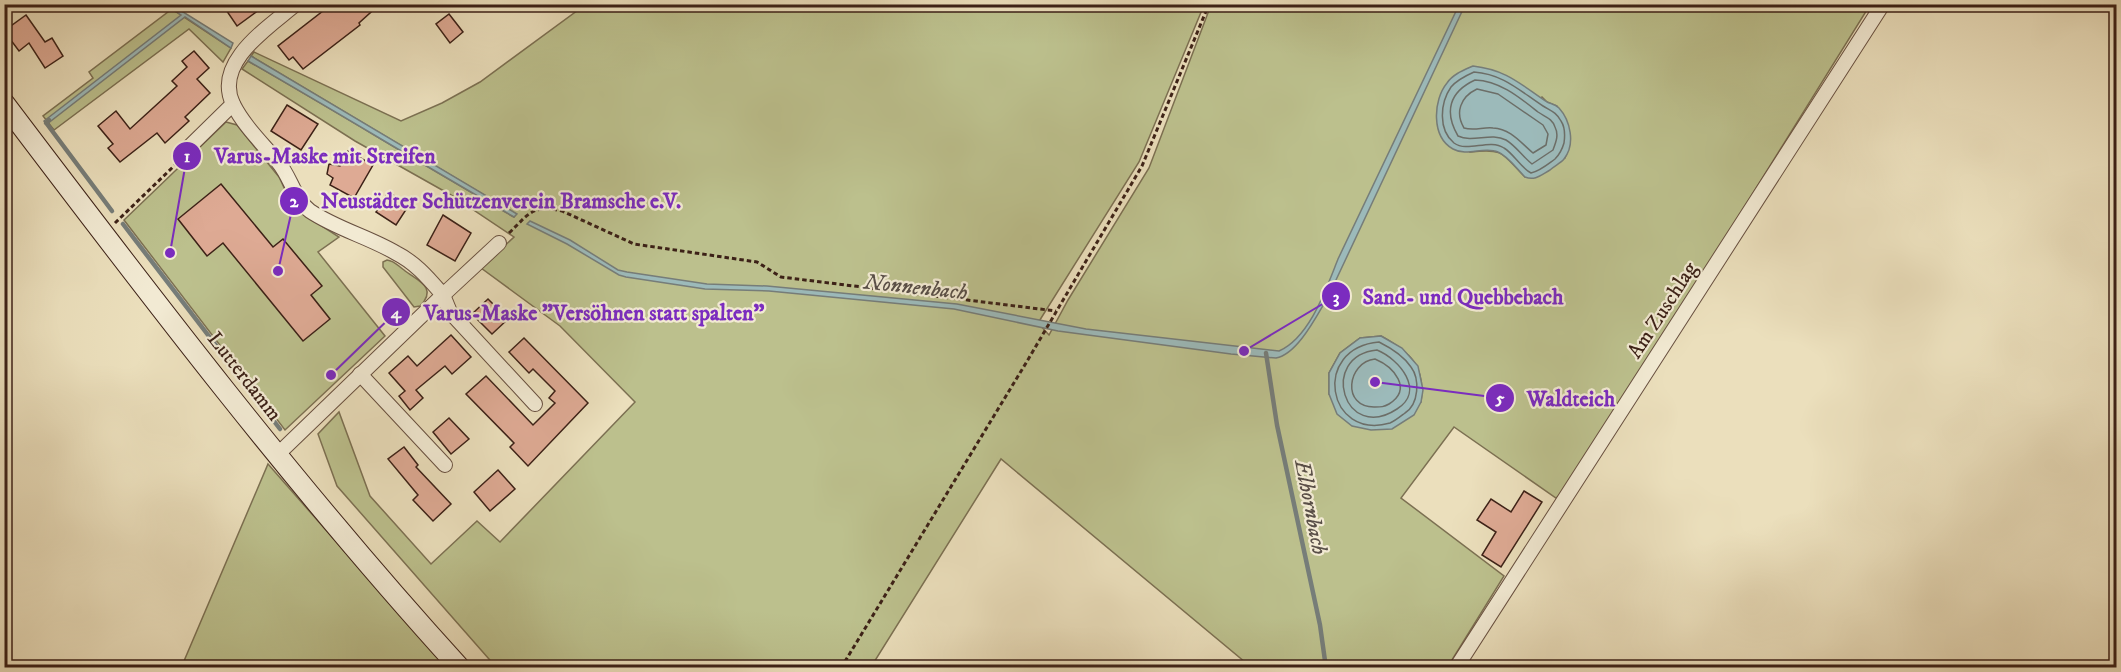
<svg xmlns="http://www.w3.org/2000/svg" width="2121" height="672" viewBox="0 0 2121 672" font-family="'IM FELL DW Pica',serif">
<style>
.green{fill:#bcc08d;stroke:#7c7052;stroke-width:1.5;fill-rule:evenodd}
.water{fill:#9cbaba;stroke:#767d79;stroke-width:1.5}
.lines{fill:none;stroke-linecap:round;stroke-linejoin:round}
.shore{stroke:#6c6e68;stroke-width:1.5}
.stream{stroke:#767d79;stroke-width:4.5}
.building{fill:#deaa94;stroke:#3c2117;stroke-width:1.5}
.street-casing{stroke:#685040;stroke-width:16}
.secondary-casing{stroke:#3c2117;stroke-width:22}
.path{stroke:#3c2117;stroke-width:3;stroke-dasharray:4.5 3;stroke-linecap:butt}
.street{stroke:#f2ead3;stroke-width:14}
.secondary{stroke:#f2ead3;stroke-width:20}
.labels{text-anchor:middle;stroke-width:4.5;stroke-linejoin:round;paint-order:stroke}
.street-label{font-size:21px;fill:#3c2117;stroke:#f2ead3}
.water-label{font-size:22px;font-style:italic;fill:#594f48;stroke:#f2ead3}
.leader{fill:none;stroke:#7b2cbf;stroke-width:2}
.callout-dot{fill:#7b2cbf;stroke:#f2ead3;stroke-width:2}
.mark-label{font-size:18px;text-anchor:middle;font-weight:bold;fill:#fff}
.callout-label{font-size:22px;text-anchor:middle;font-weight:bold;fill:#7b2cbf;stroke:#f2ead3;stroke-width:4.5;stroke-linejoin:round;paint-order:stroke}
</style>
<rect width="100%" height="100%" fill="#ebdfbc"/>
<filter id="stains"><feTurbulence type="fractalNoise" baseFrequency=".00333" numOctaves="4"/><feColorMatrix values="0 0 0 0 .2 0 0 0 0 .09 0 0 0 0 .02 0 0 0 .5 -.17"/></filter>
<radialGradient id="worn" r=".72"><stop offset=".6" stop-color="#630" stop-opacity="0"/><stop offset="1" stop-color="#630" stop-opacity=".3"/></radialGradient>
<g class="green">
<path d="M585 5H1204L1139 162 1038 323 1049 335 1068 300 1149 168 1211 5H1870L1671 325 1562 493 1556 498 1454 427 1401 498 1504 576 1447 668 1251 667 1001 459 871 667H496L337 486 318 434 339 412 370 496 431 564 477 521 500 542 635 402 560 326 481 268 514 237 451 195 355 141 242 69 248 61C337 112 425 166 514 217L516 214 251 56 254 52 401 121 442 103 480 82ZM1542 97 1547 102 1557 106C1569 129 1574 131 1565 158L1525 177C1502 154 1505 148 1471 152ZM1381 336C1410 352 1426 366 1421 402L1329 394V373L1340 353 1360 338Z"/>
<path d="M172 9 231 48 223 62 189 29 54 130 43 116 93 78 89 72Z"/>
<path d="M226 122 237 125 279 177 289 198 306 216 339 237 318 252 385 336 285 430 124 220Z"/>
<path d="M387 260C395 261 398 266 404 270 416 280 439 287 420 306L414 307 383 267V262Z"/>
<path d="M268 464 446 667 181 668Z"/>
</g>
<g class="water">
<path d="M166 5H172L233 43 231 48 185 17 47 124 44 121 181 15Z"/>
<path d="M1459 5H1465L1328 297C1317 315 1298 354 1276 358L1231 354 1058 331 954 309 769 291 705 289 626 277 619 275 567 244 527 224 530 221 570 240 618 270 627 272 707 284 767 286 957 304 1086 329 1279 351C1310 337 1326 289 1338 259Z"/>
<path d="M251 56 517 214 514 217C425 166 337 112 248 61Z"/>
<path d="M1473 66C1507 70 1520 84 1547 102 1551 104 1555 104 1559 108 1570 120 1576 144 1564 159 1561 163 1554 166 1550 170 1541 175 1535 181 1525 177 1517 169 1508 156 1498 152 1484 146 1467 157 1453 149 1431 137 1433 100 1447 83 1453 74 1464 70 1473 66Z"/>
<path d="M1381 336 1402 348 1418 366 1423 390 1421 402 1414 415 1392 429 1371 430 1352 426 1337 414 1329 394V373L1340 353 1360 338Z"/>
</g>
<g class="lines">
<g class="shore">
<path d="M1474 72C1503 74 1520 91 1543 106 1551 111 1556 112 1561 121 1565 127 1565 136 1564 143 1562 150 1560 154 1555 159 1548 164 1540 171 1531 173 1520 167 1514 154 1504 148 1489 138 1468 153 1454 143 1438 130 1440 103 1451 87 1457 80 1465 76 1474 72Z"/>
<path d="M1475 80C1500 81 1519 97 1538 112 1545 117 1552 118 1555 127 1559 135 1556 142 1553 150L1532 164C1523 157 1516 146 1506 140 1491 132 1473 143 1458 136 1444 112 1449 92 1475 80Z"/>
<path d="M1477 89 1498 94 1543 125 1548 134 1546 145 1533 153C1520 142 1511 129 1493 128 1483 127 1474 131 1464 128 1455 113 1460 97 1477 89Z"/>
<path d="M1379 342C1391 348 1403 355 1411 367 1420 379 1419 404 1405 413 1401 416 1395 421 1390 423 1327 441 1311 348 1379 342Z"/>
<path d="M1377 350C1399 359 1426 391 1397 409 1344 444 1318 356 1377 350Z"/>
<path d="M1375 359C1394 367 1413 389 1389 404 1384 407 1381 407 1375 407 1341 408 1347 362 1375 359Z"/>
</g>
<g class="stream">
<path d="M49 120 46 123 47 124 112 211"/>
<path d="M123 224 280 429"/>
<path d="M1266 353 1277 425 1320 625 1326 668"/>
</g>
</g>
<g class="building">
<path d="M222 4H267L237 26Z"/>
<path d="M332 4H380L359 23 360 25 303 69 293 57 289 60 278 46Z"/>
<path d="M449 14 463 32 450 43 436 24Z"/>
<path d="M26 15 45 42 52 38 63 56 45 68 29 43 19 51 4 31Z"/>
<path d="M194 51 209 68 197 79 210 93 185 117 189 121 165 143 157 133 120 162 108 148 113 144 98 126 116 111 130 129 177 86 172 81 187 67 182 61Z"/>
<path d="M287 105 318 124 301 150 271 131Z"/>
<path d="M348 151 373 165 354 198 330 185 333 178 327 174 329 164 340 166Z"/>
<path d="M221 184 273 247 283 239 322 286 311 295 330 319 303 341 223 243 207 256 178 219Z"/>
<path d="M388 192 409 205 396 225 376 212Z"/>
<path d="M443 215 471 233 455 261 427 245Z"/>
<path d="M488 299 508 319 492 334 472 314Z"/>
<path d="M451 335 471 357 452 374 445 366 416 390 423 398 410 410 399 396 405 391 389 373 408 356 417 366Z"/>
<path d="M524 338 588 403 528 466 510 447 514 443 466 394 486 376 533 425 555 403 549 398 555 391 533 369 529 373 509 352Z"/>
<path d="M449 418 469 439 451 454 433 432Z"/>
<path d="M404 447 418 465 416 467 451 504 433 521 413 500 418 495 388 459Z"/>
<path d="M498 470 515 489 490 511 474 492Z"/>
<path d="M1524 491 1542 502 1501 567 1482 555 1496 532 1477 520 1491 499 1511 512Z"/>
</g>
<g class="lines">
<defs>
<g id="street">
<path d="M296 4C269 27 213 62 233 104 244 126 263 144 278 162 291 177 294 199 310 211 337 229 369 237 396 253 416 263 429 279 443 295L499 243"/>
<path d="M182 154 233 104"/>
<path d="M360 374 445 465"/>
<path d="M276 456 443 295 450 312 535 404"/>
<path d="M1456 668 1883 4"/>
</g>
<path id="secondary" d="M4 103C150 296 297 489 460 668"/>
</defs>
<use href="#street" class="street-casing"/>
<use href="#secondary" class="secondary-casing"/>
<g class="path">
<path d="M115 223 175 165"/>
<path d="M509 233C529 214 532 204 562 211L634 244 757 262 781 277 1056 311"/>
<path d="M841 668 1026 363 1142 166 1209 4"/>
</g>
<use href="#street" class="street"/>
<use href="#secondary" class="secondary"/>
</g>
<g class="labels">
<g class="street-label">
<text transform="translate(1662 310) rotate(-57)" y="7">Am Zuschlag</text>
<text transform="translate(245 376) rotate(52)" y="7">Lutterdamm</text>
</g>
<g class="water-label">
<text transform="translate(916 286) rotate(6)" y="8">Nonnenbach</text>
<text transform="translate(1312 507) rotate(79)" y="8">Elhornbach</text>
</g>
</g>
<path class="leader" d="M170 253L187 156M278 271L294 201M1244 351L1336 296M331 375L396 312M1375 382L1500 398"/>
<g class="callout-dot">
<circle cx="170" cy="253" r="6"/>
<circle cx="278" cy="271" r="6"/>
<circle cx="1244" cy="351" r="6"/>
<circle cx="331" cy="375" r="6"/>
<circle cx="1375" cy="382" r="6"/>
<circle cx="187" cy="156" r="15"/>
<circle cx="294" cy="201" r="15"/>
<circle cx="1336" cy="296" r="15"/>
<circle cx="396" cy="312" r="15"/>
<circle cx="1500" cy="398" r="15"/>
</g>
<g class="mark-label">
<text x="187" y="162">1</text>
<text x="294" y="207">2</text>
<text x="1336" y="303">3</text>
<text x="396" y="318">4</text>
<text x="1500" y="404">5</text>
</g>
<g class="callout-label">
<text x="325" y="163">Varus-Maske mit Streifen</text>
<text x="501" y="208">Neustädter Schützenverein Bramsche e.V.</text>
<text x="1463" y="304">Sand- und Quebbebach</text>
<text x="594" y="320">Varus-Maske "Versöhnen statt spalten"</text>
<text x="1571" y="406">Waldteich</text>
</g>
<rect width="2121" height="672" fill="none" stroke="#ebdfbc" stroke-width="24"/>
<rect x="6" y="6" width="2109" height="660" fill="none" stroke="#3c2117" stroke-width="3"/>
<rect x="12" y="12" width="2097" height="648" fill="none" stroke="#3c2117" stroke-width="1.5"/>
<rect width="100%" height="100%" filter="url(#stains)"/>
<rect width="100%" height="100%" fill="url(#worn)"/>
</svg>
